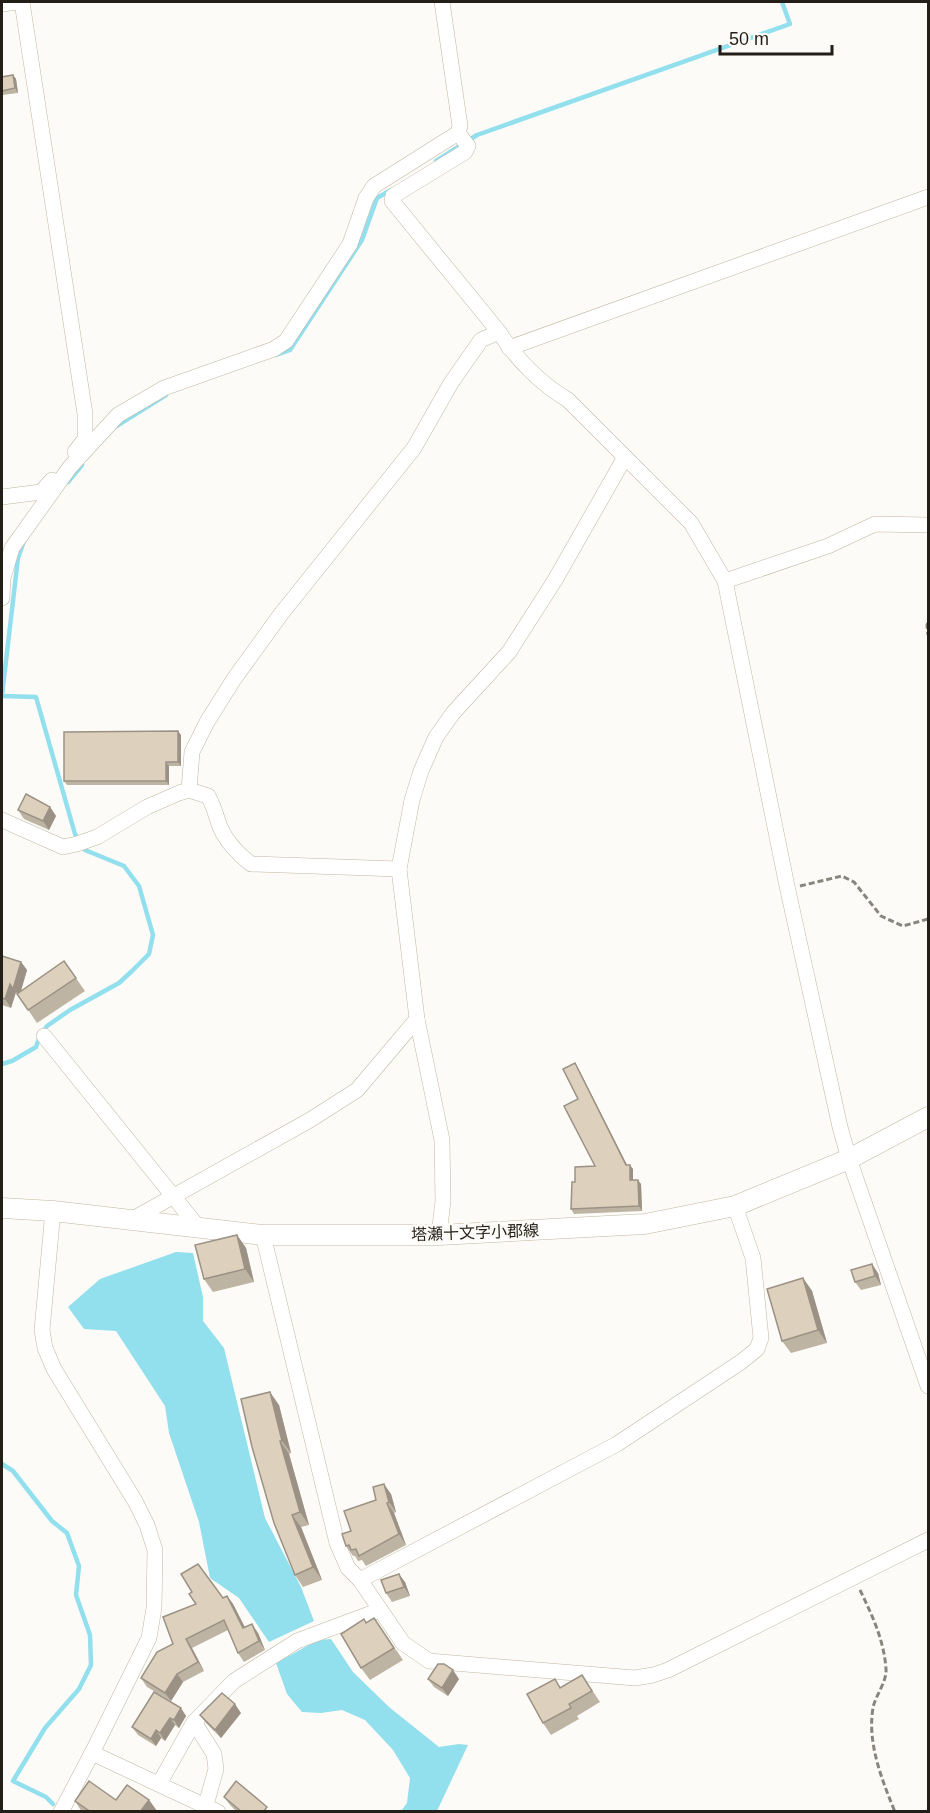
<svg xmlns="http://www.w3.org/2000/svg" width="930" height="1813" viewBox="0 0 930 1813" font-family="Helvetica,'Noto Sans JP',sans-serif">
<style>
.water{fill:#92dfed}
.lines{fill:none;stroke-linecap:round;stroke-linejoin:round}
.stream{stroke:#92dfed;stroke-width:4.5}
.minor-casing{stroke:#c1b6a3;stroke-width:16}
.major-casing{stroke:#c1b6a3;stroke-width:21}
.path{stroke:#88857f;stroke-width:3;stroke-dasharray:6 3;stroke-linecap:butt}
.minor{stroke:#fff;stroke-width:15}
.major{stroke:#fff;stroke-width:20}
.wall{fill:#beb4a3}
.shaded-wall{fill:#9b9285}
.building{fill:#ddd1be;stroke:#9b9285;stroke-width:1.5}
.labels{text-anchor:middle;stroke-width:5;stroke-linejoin:round;paint-order:stroke}
.street-label{font-size:16px;fill:#231f18;stroke:#fdfbf7}
</style>
<rect width="100%" height="100%" fill="#fdfbf7"/>
<g class="water">
<path d="M176 1252 193 1253 203 1297V1321L224 1348 265 1518 301 1587 314 1621 269 1642 239 1598 210 1578 199 1522 169 1433 165 1406 116 1331 84 1329 68 1307 100 1279Z"/>
<path d="M331 1639 353 1672 389 1707 439 1747 459 1744 468 1745 437 1811H401L407 1803 410 1778 393 1750 365 1720 342 1710 321 1713 302 1712 287 1694 276 1663 318 1640Z"/>
</g>
<g class="lines">
<g class="stream">
<path d="M436 161 477 135 790 24 782 2"/>
<path d="M276 355 290 350 362 240 377 198 391 190"/>
<path d="M115 427 166 395"/>
<path d="M68 482 82 465"/>
<path d="M2 695 18 558 24 541"/>
<path d="M2 696 36 697 75 834 85 850 124 866 139 886 153 935 149 954 132 971 119 983 70 1010 47 1026 40 1036 36 1047 12 1061 2 1064"/>
<path d="M2 1464 13 1471 52 1521 67 1533 79 1566 76 1595 90 1635 91 1665 79 1689 45 1728 13 1781 46 1797 53 1804"/>
</g>
<defs>
<g id="minor">
<path d="M22 2 85 414V439L75 452"/>
<path d="M2 4 18 2"/>
<path d="M458 133 468 146 465 152 393 196 392 201 499 332C516 359 541 384 568 400L691 523 725 581 787 886 840 1127 849 1159 928 1386"/>
<path d="M509 348 928 197"/>
<path d="M2 497 41 492 52 480"/>
<path d="M725 581 828 546 875 524 928 525"/>
<path d="M2 598 3 578 12 548 70 467 118 415 164 388 274 349 286 341 350 244 366 198 374 186 458 133 460 126 442 2"/>
<path d="M189 790 192 752 207 722 234 679 281 614 414 448 451 383 481 340 499 332"/>
<path d="M2 820 63 847 77 844 97 837 147 807 179 793 189 790 208 796C214 806 216 816 220 827 226 841 239 855 251 864L399 869"/>
<path d="M44 1036 198 1227"/>
<path d="M53 1211 42 1330 45 1348 54 1369 135 1501 147 1525 155 1550 154 1608 149 1638 92 1753 61 1812"/>
<path d="M131 1220 310 1120 357 1090 417 1019"/>
<path d="M263 1235 337 1543 348 1568 360 1580 403 1643 429 1661 635 1678 653 1675 668 1670 928 1540"/>
<path d="M439 1235 443 1201 442 1140 417 1019 399 869 412 800 421 771 436 737 453 713 509 652 555 580 625 457"/>
<path d="M360 1580 617 1444 741 1362 757 1349 761 1338 753 1258 735 1206"/>
<path d="M194 1722 214 1754 216 1769 204 1812"/>
<path d="M92 1753 218 1812"/>
<path d="M159 1784 194 1722 234 1681 297 1641 380 1610"/>
</g>
<path id="major" d="M2 1208 53 1211 263 1235H439L645 1224 735 1206 849 1159 928 1117"/>
</defs>
<use href="#minor" class="minor-casing"/>
<use href="#major" class="major-casing"/>
<g class="path">
<path d="M928 623 927 625 928 635"/>
<path d="M800 886 842 876 854 882 881 916 903 926 928 919"/>
<path d="M860 1590C872 1615 884 1640 886 1669 887 1682 875 1696 873 1708 867 1743 882 1780 895 1812"/>
</g>
<use href="#minor" class="minor"/>
<use href="#major" class="major"/>
</g>
<g class="wall">
<path d="M13 75 16 79 18 93 2 95V77Z"/>
<path d="M181 735V766H169V785H67L64 781Z"/>
<path d="M50 807 56 816 49 830 24 819 18 810Z"/>
<path d="M2 956 21 962 27 970 21 991 64 961 85 991 37 1023 16 992 11 1008 2 1005Z"/>
<path d="M578 1068 627 1165 633 1169V1180L641 1184 642 1211 574 1214 571 1209 575 1182 595 1166 578 1099Z"/>
<path d="M237 1235 246 1248 254 1282 213 1292 204 1279Z"/>
<path d="M878 1273 881 1285 861 1290 855 1282Z"/>
<path d="M803 1278 812 1291 827 1343 791 1353 782 1341Z"/>
<path d="M241 1399 279 1405 291 1453 289 1454 309 1525 301 1527 322 1580 303 1587 295 1575Z"/>
<path d="M391 1494 396 1512 394 1513 406 1545 366 1566 362 1560 358 1561 355 1556H353L346 1546 351 1531Z"/>
<path d="M405 1582 410 1596 392 1602 386 1593Z"/>
<path d="M227 1596 233 1604 245 1627 258 1633 265 1650 244 1662 238 1653 228 1630 192 1648 204 1671 183 1682 171 1701 147 1687 141 1678 173 1644 223 1598Z"/>
<path d="M374 1618 403 1660 370 1680 361 1668 367 1623Z"/>
<path d="M428 1679H459L448 1696 434 1687Z"/>
<path d="M555 1679 561 1688 590 1687 600 1702 577 1716 579 1719 551 1735 543 1723Z"/>
<path d="M154 1692 186 1716 179 1728 175 1725 165 1741 161 1738 156 1746 138 1735 132 1727Z"/>
<path d="M241 1713 221 1738 206 1723 200 1715Z"/>
<path d="M224 1797 270 1812H237L230 1805Z"/>
<path d="M149 1800 157 1811 156 1812H82L75 1801Z"/>
</g>
<g class="shaded-wall">
<path d="M13 75 16 79 18 93 15 88Z"/>
<path d="M178 731 181 735V766L178 762Z"/>
<path d="M166 762 169 766V785L166 781Z"/>
<path d="M50 807 56 816 49 830 43 821Z"/>
<path d="M21 962 27 970 19 997 16 992 11 1008 5 999 10 984Z"/>
<path d="M575 1063 578 1068 629 1169 626 1165Z"/>
<path d="M630 1165 633 1169V1184L630 1180Z"/>
<path d="M638 1180 641 1184 642 1211 639 1206Z"/>
<path d="M237 1235 246 1248 254 1282 245 1269Z"/>
<path d="M872 1264 878 1273 881 1285 875 1276Z"/>
<path d="M803 1278 812 1291 827 1343 818 1330Z"/>
<path d="M270 1392 279 1405 291 1453 282 1441Z"/>
<path d="M280 1441 289 1454 309 1525 300 1512Z"/>
<path d="M384 1484 391 1494 396 1512 389 1502Z"/>
<path d="M387 1503 394 1513 406 1545 399 1534Z"/>
<path d="M292 1515 301 1527 322 1580 313 1567Z"/>
<path d="M399 1574 405 1582 410 1596 404 1587Z"/>
<path d="M227 1596 233 1604 249 1636 243 1628Z"/>
<path d="M252 1624 258 1633 265 1650 259 1641Z"/>
<path d="M186 1639 192 1648 204 1671 198 1662Z"/>
<path d="M453 1670 459 1679 448 1696 442 1688Z"/>
<path d="M177 1674 183 1682 171 1701 165 1693Z"/>
<path d="M235 1704 241 1713 221 1738 215 1730Z"/>
<path d="M181 1708 186 1716 179 1728 174 1720Z"/>
<path d="M170 1718 175 1725 165 1741 160 1733Z"/>
<path d="M156 1730 161 1738 156 1746 151 1739Z"/>
<path d="M149 1800 157 1811 156 1812H140Z"/>
</g>
<g class="building">
<path d="M13 75 15 88 2 91V77Z"/>
<path d="M178 731V762H166V781H64V732Z"/>
<path d="M26 794 50 807 43 821 18 810Z"/>
<path d="M2 956 21 962 13 989 10 984 5 999 2 998Z"/>
<path d="M64 961 76 978 28 1010 17 994Z"/>
<path d="M575 1063 626 1165H630V1180H638L639 1206 571 1209 572 1182H575V1167L595 1166 564 1106 578 1099 563 1069Z"/>
<path d="M237 1235 245 1269 204 1279 195 1245Z"/>
<path d="M872 1264 875 1276 855 1282 851 1270Z"/>
<path d="M803 1278 818 1330 782 1341 767 1289Z"/>
<path d="M270 1392 282 1441H280L300 1512 292 1515 313 1567 295 1575 274 1523 252 1447 241 1399Z"/>
<path d="M384 1484 389 1502 387 1503 399 1534 359 1556 356 1549 351 1550 349 1545 346 1546 342 1534 351 1531 344 1511 376 1500 373 1487Z"/>
<path d="M198 1564 223 1598 227 1596 243 1628 252 1624 259 1641 238 1653 224 1620 186 1639 198 1662 177 1674 165 1693 141 1678 157 1652 173 1644 163 1617 196 1604 189 1594 192 1592 181 1574Z"/>
<path d="M399 1574 404 1587 386 1593 381 1580Z"/>
<path d="M374 1618 394 1648 361 1668 341 1634 364 1619 366 1623Z"/>
<path d="M438 1664H444L453 1670 442 1688 428 1679Z"/>
<path d="M582 1675 592 1691 569 1704 571 1708 543 1723 527 1694 555 1679 560 1688Z"/>
<path d="M154 1692 181 1708 174 1720 170 1718 160 1733 156 1730 151 1739 132 1727Z"/>
<path d="M222 1693 235 1704 215 1730 200 1715Z"/>
<path d="M89 1781 116 1800 127 1785 149 1800 140 1812H91L75 1801Z"/>
<path d="M236 1781 267 1807 263 1812H242L224 1797Z"/>
</g>
<g class="labels">
<g class="street-label">
<text transform="translate(475 1232) rotate(-2)" y="6">塔瀬十文字小郡線</text>
</g>
</g>
<rect width="930" height="1813" fill="none" stroke="#231f18" stroke-width="6"/>
<path d="M720 45v9h112v-9" fill="none" stroke="#231f18" stroke-width="3"/>
<text x="729" y="45" font-size="18" fill="#231f18" stroke="#fdfbf7" stroke-width="4.5" paint-order="stroke">50 m</text>
</svg>
